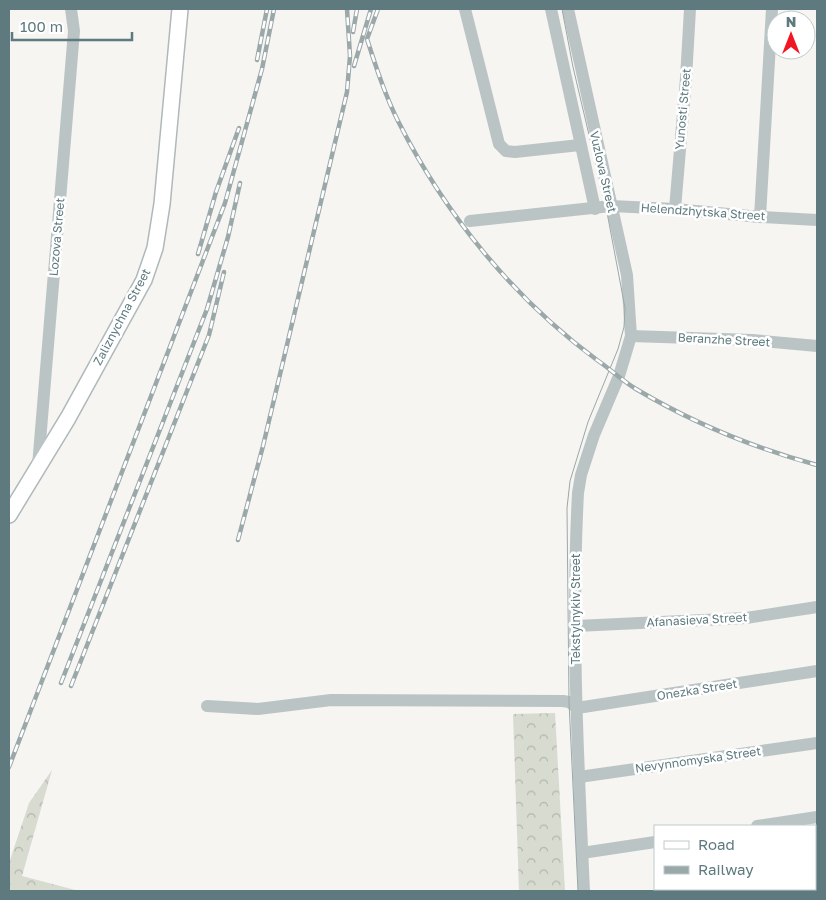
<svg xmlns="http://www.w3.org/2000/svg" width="826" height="900" viewBox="0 0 826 900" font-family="'Golos Text',sans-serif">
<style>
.forest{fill:url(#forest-crowns)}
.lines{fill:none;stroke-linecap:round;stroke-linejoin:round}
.major-casing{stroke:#afb8ba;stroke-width:18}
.minor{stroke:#bbc4c5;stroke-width:12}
.major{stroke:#fff;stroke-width:15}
.tram{stroke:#9ba8aa;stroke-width:1}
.rail-casing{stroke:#9ba8aa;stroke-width:4.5}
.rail{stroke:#fff;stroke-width:2.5;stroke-dasharray:8;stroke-linecap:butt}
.labels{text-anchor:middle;stroke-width:5;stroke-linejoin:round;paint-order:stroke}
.street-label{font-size:12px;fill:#5e7a7f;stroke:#fff}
</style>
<defs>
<pattern id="forest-crowns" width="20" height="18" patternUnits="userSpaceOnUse" patternTransform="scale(1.25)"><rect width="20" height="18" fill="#d7dbd0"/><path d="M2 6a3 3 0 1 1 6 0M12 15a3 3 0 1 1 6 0" fill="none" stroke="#b2b7ae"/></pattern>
</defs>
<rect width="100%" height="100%" fill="#f6f5f1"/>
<g class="forest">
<path d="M555 713 565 891H519L513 714Z"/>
<path d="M52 770 22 876 79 891H9V863L29 803Z"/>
</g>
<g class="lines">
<defs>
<path id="major" d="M9 515 68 418 144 280 155 248 162 204 180 9"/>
</defs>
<use href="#major" class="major-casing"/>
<g class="minor">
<path d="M465 9 499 144 506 151 515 152 580 145"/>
<path d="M551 9 595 209"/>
<path d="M568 9 627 275 631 336 619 376 594 435 581 475 578 493C571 625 578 759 584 891"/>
<path d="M675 209 686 78 690 9"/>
<path d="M760 217 772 9"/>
<path d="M470 221 611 206 675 209 760 217 817 220"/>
<path d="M631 336 752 340 817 346"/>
<path d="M38 466 74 31 71 9"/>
<path d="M576 626 746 618 817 607"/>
<path d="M207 706 258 709 331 700 563 701 569 702 577 708 817 671"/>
<path d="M579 777 817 743"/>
<path d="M757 826 817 817"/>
<path d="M582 853 655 842"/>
</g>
<use href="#major" class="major"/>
<path class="tram" d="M562 9 573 67 606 207 625 308 624 327 618 349 588 422 570 481 567 508 569 702 578 891"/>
<defs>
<g id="rail">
<path d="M378 9 367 39C376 67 385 95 398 121 445 214 513 298 597 360 610 369 623 381 636 389 693 423 754 448 817 465"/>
<path d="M353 32 357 9"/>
<path d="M257 60 267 9"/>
<path d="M354 66 371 9"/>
<path d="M198 254 216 192 239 128"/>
<path d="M238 540 263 446 347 92 350 56 347 9"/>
<path d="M61 683 207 309 228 237 240 183"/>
<path d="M71 686 209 335 224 272"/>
<path d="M9 767 225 203 262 69 274 9"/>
</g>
</defs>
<use href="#rail" class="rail-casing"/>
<use href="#rail" class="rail"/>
</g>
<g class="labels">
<g class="street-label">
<text transform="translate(683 109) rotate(-85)" y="4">Yunosti Street</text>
<text transform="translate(603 172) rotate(77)" y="4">Vuzlova Street</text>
<text transform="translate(703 212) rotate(4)" y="4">Helendzhytska Street</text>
<text transform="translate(57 237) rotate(-85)" y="4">Lozova Street</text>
<text transform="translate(122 317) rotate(-62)" y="4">Zaliznychna Street</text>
<text transform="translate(724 340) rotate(3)" y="4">Beranzhe Street</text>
<text transform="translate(576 609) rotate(-90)" y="4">Tekstylnykiv Street</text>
<text transform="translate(697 620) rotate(-3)" y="4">Afanasieva Street</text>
<text transform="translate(697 690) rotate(-9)" y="4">Onezka Street</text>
<text transform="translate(698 760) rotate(-8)" y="4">Nevynnomyska Street</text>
</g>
</g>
<rect width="826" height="900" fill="none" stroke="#5e7a7f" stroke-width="20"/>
<rect x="654" y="825" width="162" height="65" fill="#ffffff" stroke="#bfcacc"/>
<rect x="664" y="841" width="25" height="8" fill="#ffffff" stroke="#bfcacc"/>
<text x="698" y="850" font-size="15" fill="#5e7a7f">Road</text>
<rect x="664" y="866" width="25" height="8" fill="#9ba8aa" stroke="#bfcacc"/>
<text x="698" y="875" font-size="15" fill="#5e7a7f">Railway</text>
<g transform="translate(791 35)"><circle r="24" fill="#ffffff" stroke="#bfcacc"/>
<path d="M0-4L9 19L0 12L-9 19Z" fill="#f01722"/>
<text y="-8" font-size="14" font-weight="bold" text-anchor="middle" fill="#5e7a7f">N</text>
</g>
<path d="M12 32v8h120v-8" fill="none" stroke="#5e7a7f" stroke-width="2.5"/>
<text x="20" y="32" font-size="15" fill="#5e7a7f" stroke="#ffffff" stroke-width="4" paint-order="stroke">100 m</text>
</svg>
